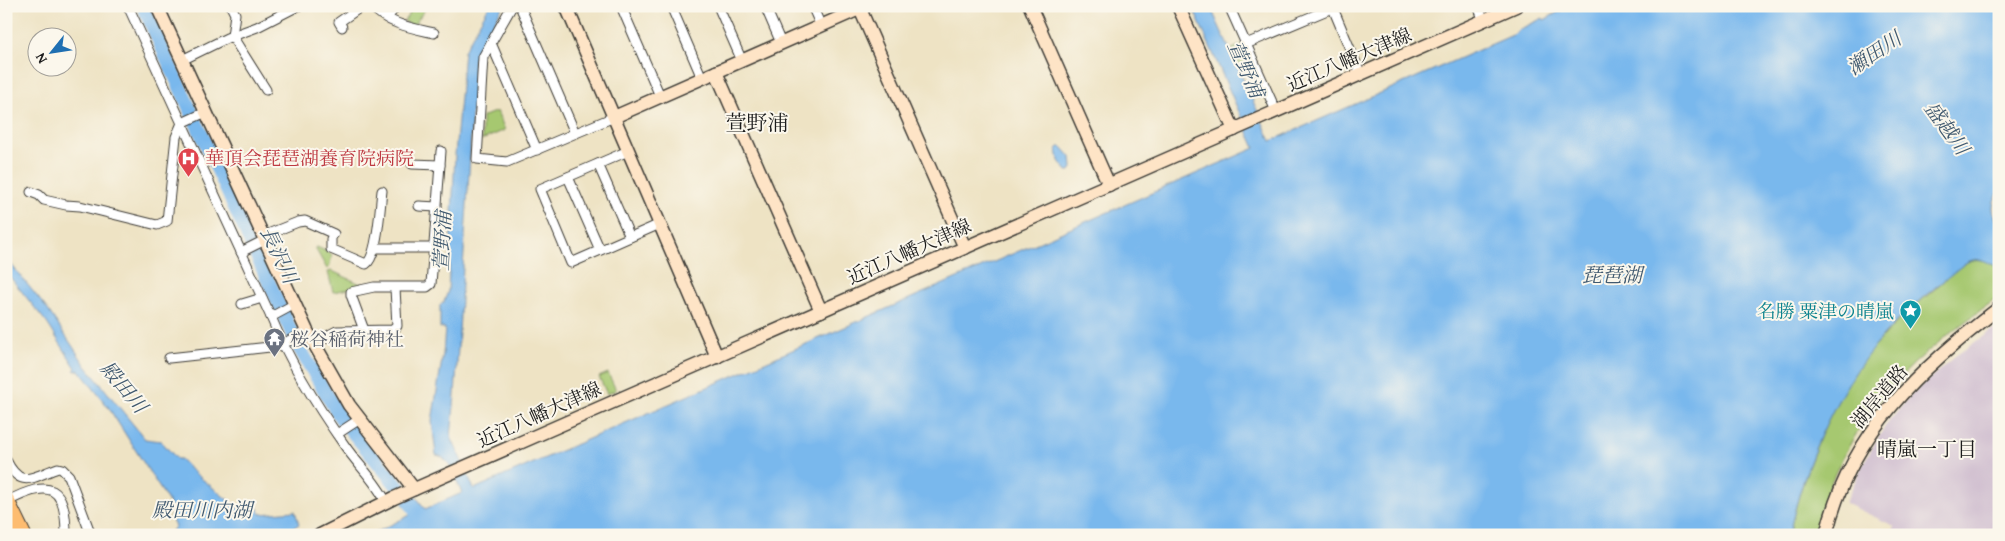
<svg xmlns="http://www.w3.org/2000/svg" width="2005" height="541" viewBox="0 0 2005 541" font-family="'Gentium Book Plus','Noto Serif JP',serif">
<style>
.industrial{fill:#cfbdcf}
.green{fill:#a6c870;stroke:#617246}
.water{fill:#79b8ed;stroke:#4a6a84}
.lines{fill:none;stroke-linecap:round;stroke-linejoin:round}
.river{stroke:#79b8ed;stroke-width:14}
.street-casing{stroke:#3c3a35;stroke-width:11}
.secondary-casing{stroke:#3c3a35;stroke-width:15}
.primary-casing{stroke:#3c3a35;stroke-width:16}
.street{stroke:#fff;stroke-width:9}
.secondary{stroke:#fee4c6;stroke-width:12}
.primary{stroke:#fdbc70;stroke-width:14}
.labels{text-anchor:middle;stroke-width:4;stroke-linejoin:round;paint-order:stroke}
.street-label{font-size:19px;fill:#1c1c1c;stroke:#fbf7ec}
.health-label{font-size:19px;fill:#be3a42;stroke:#fbf7ec;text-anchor:start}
.culture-label{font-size:19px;fill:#0d838f;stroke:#fbf7ec;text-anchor:end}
.worship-label{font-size:19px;fill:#5b616d;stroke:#fbf7ec;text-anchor:start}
.water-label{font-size:20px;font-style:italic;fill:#415a70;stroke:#fbf7ec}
.neighbourhood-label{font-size:20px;fill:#1c1c1c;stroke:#fbf7ec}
.quarter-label{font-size:21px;fill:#1c1c1c;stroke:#fbf7ec}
</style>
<rect width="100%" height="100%" fill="#fbf7ec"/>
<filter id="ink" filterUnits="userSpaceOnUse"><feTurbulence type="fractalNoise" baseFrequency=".02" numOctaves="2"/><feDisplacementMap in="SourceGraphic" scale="10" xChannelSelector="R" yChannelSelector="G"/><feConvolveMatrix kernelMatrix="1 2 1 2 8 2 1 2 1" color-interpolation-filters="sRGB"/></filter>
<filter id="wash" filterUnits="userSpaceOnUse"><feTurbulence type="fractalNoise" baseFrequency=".0096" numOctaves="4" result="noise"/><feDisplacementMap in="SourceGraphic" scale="20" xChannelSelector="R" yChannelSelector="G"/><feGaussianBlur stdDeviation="1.12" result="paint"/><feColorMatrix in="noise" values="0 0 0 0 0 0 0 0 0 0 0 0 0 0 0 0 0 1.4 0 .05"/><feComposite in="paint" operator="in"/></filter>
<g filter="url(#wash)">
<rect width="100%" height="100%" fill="#eee3c4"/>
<path class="industrial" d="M1999 325V535H1890L1894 526 1845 503 1865 460 1886 425 1913 393 1954 357Z"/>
<g class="green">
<path d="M415 6H423L426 8 413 26 404 21Z"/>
<path d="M1243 44 1250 61 1239 65 1232 49Z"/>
<path d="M497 111 505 130 482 140V117Z"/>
<path d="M317 247 330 253 332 256 329 268 327 269 315 248Z"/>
<path d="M1978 259 1986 261 1999 269V297C1974 315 1949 333 1926 353 1870 401 1831 464 1814 535H1789C1802 475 1828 407 1865 358 1885 332 1909 310 1935 289 1947 278 1961 261 1978 259Z"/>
<path d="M332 271 363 285V286L333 292 328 272Z"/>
<path d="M608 373 616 390 607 394 599 377Z"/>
</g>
<g class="water">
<path d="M489 6H503L474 59 470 157 455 395 451 437 474 489 1255 148 1192 6H1210L1271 141 1515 34 1518 30 1543 18 1544 20 1569 6H1999V192C1987 210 1996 213 1999 229 2001 242 1999 256 1999 269 1987 261 1978 255 1964 264 1941 283 1916 302 1895 323 1840 380 1805 458 1789 535H371L412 514 403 504 417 498 425 509 462 493C456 481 451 457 436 455L432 421 443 354 445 328H440V305L444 302 448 291 455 155 464 51Z"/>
<path d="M1059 147H1062L1071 157 1072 168 1070 171H1067L1059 161 1057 149Z"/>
<path d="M6 258 48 310 86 366 145 439 161 441 177 459H181L191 470 239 509 257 507 261 514 295 511 299 524 283 535H169L175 527 170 516 175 512 108 407 79 370 75 371 74 370 76 368 47 323 6 272Z"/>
</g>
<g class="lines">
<path class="river" d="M143 6 297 344 340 417 410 501 428 535"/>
</g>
</g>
<g filter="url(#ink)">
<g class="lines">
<defs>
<g id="street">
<path d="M128 6 271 317C290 363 316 405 345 446 358 465 376 481 386 502"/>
<path d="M231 6 235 14 232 36 266 90"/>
<path d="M372 6C387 24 412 28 434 33"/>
<path d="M512 6 483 57 477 159 507 162 614 117"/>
<path d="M520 6 575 133"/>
<path d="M621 6 660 96"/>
<path d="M671 6 702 78"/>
<path d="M718 6 742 61"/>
<path d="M765 6 781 43"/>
<path d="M812 6 821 26"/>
<path d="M1229 6 1276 111"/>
<path d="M1332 6 1361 75"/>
<path d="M1478 6 1484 21"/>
<path d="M387 18 396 6"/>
<path d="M342 27 339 22 362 6"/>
<path d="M491 43 537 150"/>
<path d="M1246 44 1332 8"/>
<path d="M182 60 227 38 257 27 298 6"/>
<path d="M628 151 540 189 571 263 660 224"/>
<path d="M412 164 440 165"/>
<path d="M598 164 630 237"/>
<path d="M568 177 600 250"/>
<path d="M31 192 39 195 44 200 66 205 80 206 157 225 167 221 176 137 182 123 206 112"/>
<path d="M419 206 437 207"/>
<path d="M263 236 298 222 305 221 334 234"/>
<path d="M331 239V249L366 264C378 256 380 206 382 191"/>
<path d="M375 248H433"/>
<path d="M241 252 265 240"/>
<path d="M242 304 262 298"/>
<path d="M271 317 295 304"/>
<path d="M364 330 351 295V292L374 287H427L431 284 441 151"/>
<path d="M315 345C323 340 329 334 337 331L393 330 397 326 395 288"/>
<path d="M169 358 279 346 307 331"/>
<path d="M337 434 360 419"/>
<path d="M6 460C21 490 32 477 58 468L62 469 69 476 91 535"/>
<path d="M8 501C50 479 66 485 66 535"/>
</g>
<g id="secondary">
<path d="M157 6 307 331 349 405 414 489"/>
<path d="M566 6 717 357"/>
<path d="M1030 6 1109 185"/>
<path d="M1178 6 1234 130"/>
<path d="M860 9 965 248"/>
<path d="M716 72 821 311"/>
<path d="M614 117 866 6"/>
<path d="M320 535 394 498 1516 6"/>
<path d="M1826 535C1850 432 1919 370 1999 308"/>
</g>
<g id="primary">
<path d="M6 498 24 535"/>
<path d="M6 521 13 535"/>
</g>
</defs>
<use href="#street" class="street-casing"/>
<use href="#secondary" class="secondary-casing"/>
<use href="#primary" class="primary-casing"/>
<use href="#street" class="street"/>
<use href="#secondary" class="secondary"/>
<use href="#primary" class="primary"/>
</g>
</g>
<defs>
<symbol id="hospital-pin" viewBox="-11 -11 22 30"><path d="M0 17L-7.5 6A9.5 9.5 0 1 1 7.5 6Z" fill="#e0444e" stroke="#fbf7ec"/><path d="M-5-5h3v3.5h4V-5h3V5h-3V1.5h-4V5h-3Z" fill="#fff"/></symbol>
<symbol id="sight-pin" viewBox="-11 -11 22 30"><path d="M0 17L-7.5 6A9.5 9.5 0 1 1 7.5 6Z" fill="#0f9aa8" stroke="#fbf7ec"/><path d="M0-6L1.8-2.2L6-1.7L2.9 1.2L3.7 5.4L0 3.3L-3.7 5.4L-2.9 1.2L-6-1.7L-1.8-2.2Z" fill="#fff"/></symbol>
<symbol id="temple-pin" viewBox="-11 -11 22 30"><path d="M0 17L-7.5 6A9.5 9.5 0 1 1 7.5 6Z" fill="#6b7280" stroke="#fbf7ec"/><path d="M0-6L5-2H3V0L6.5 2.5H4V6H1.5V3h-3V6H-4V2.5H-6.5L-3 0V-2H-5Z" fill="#fff"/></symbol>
</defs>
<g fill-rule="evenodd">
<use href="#hospital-pin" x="176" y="146" width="25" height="34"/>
<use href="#sight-pin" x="1898" y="298" width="25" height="34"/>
<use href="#temple-pin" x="262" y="326" width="25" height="34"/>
</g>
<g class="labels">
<g class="street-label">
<text transform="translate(1349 59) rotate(-23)" y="7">近江八幡大津線</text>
<text transform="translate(909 251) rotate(-24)" y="7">近江八幡大津線</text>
<text transform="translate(1879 396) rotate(-50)" y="7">湖岸道路</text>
<text transform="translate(539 414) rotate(-24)" y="7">近江八幡大津線</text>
</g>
<g class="health-label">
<text x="205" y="165">華頂会琵琶湖養育院病院</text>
</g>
<g class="culture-label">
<text x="1894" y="318">名勝 粟津の晴嵐</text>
</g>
<g class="worship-label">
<text x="290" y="346">桜谷稲荷神社</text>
</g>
<g class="water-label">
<text transform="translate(1874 53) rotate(-34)" y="7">瀬田川</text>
<text transform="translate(1246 69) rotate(66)" y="7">萱野浦</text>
<text transform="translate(1947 128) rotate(54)" y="7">盛越川</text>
<text transform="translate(442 241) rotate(-87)" y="7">萱野浦</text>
<text transform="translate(279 255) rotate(65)" y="7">長沢川</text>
<text x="1612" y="282">琵琶湖</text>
<text transform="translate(124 387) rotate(50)" y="7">殿田川</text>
<text x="202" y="517">殿田川内湖</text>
</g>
<g class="neighbourhood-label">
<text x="1927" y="456">晴嵐一丁目</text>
</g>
<g class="quarter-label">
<text x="757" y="130">萱野浦</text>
</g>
</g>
<rect width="2005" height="541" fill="none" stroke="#fbf7ec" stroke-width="25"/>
<g transform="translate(52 52) rotate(240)"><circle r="24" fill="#fbf7ec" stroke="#a29f99"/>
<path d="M0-4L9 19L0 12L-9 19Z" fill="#1f6fb2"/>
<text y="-8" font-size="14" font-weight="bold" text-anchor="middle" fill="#1c1c1c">N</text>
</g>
</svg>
